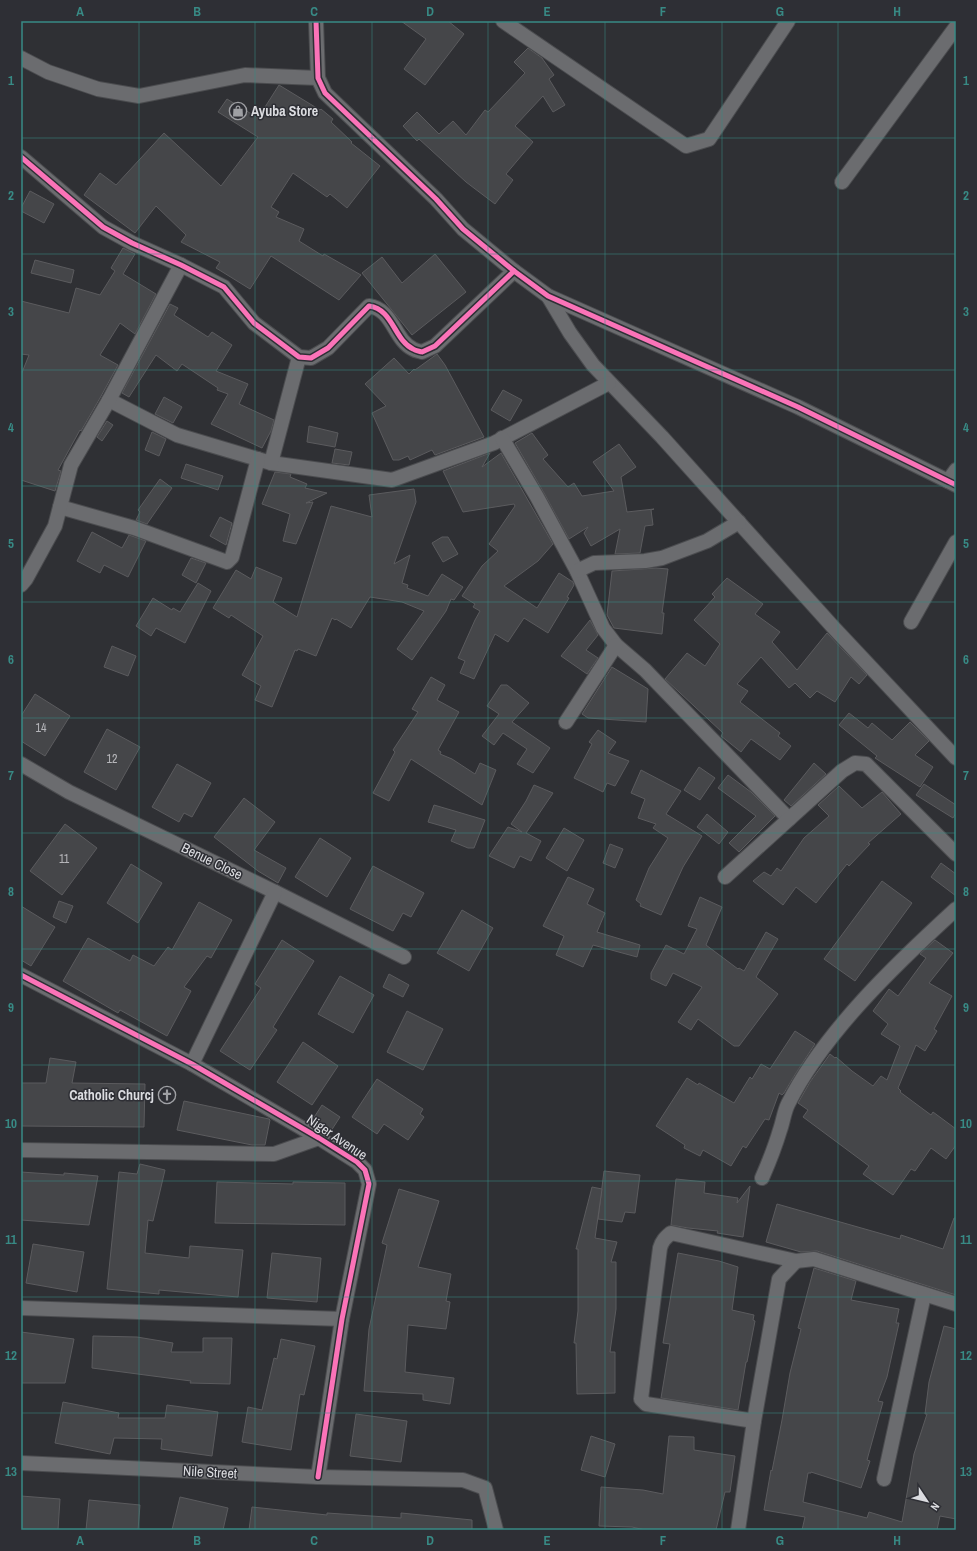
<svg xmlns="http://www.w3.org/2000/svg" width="977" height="1551" viewBox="0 0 977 1551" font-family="'Archivo Narrow',sans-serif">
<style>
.building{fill:#454649;stroke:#5b5b5e}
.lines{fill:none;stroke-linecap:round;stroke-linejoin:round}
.minor-casing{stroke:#4b4c4f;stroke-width:16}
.minor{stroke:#6b6c6f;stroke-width:14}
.cycleway-casing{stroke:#2e2f35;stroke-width:8}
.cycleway{stroke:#fb73b8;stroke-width:5}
.grid{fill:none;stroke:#388a85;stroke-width:1;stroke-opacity:0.55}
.labels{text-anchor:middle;stroke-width:3;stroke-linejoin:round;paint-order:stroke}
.number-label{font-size:12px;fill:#b6b6ba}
.poi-label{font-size:14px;font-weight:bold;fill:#dbdce0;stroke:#2e2f35;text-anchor:start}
.street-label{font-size:14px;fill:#dbdce0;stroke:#2e2f35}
.neatline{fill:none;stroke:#388a85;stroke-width:1.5}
.grid-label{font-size:13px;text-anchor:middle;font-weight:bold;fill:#388a85}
</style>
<rect width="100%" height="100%" fill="#2f3034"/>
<g class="building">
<path d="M401 21H448L464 34 425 85 404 69 426 39Z"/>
<path d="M528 48 542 58 554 75 549 79 565 105 553 112 543 96 515 126 533 142 506 174 513 180 495 204 466 182 419 139 417 141 403 126 417 112 439 134 453 121 466 135 485 110 488 112 525 73 514 62Z"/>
<path d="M279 85 320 110 321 109 333 119 331 122 352 142 351 143 380 166 347 208 330 194 327 197 293 173 271 207 279 212 276 217 304 229 299 241 323 256 324 254 361 275 339 300 271 256 250 289 216 268 220 262 181 242 186 235 156 206 135 233 84 195 100 173 116 185 164 133 221 186 258 137 218 112 227 99 258 118Z"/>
<path d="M30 191 54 204 44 223 21 211V208Z"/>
<path d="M123 248 135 254 123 274 156 294 135 334 120 323 100 355 118 365 100 398 81 431 80 430 58 470 61 471 55 491 21 480V375L29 355 21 354V301L69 313 76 288 100 295 115 271 111 268Z"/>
<path d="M435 254 466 292 412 335 362 273 382 257 402 283Z"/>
<path d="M35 260 74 270 71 283 31 273Z"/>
<path d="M170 304 178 308 174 315 208 337 212 332 232 345 216 371 248 384 239 404 274 420 271 431 262 448 211 424 228 394 217 390 218 388 182 364 177 371 156 355 129 397 122 393Z"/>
<path d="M437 354 445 365 484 437 435 455 432 450 410 460 408 456 399 460H393L372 413 386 406 365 384 394 358 409 374 414 369 415 370Z"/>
<path d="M503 390 522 400 510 421 491 410Z"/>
<path d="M164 397 182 407 173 423 155 414Z"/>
<path d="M107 421 113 425 102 441 97 437Z"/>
<path d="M309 426 338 433 335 447 307 442Z"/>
<path d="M152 432 166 439 159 456 145 450Z"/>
<path d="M532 433 548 455 543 459 568 487 574 483 582 496 614 491 593 462 619 444 636 467 621 477 627 512 654 509 651 510 653 525 645 526 640 553 615 554 620 529 591 546 584 533 588 527 569 539 544 493 515 443Z"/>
<path d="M335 449 352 452 349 465 332 463Z"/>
<path d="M490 453 482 467 501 453 553 544 538 561 504 586 537 608 559 573 573 582 574 585 567 597 569 598 548 633 524 618 508 642 495 634 474 679 460 673 465 661 458 658 475 620 480 611 473 607 475 604 462 596 482 566 498 551 489 544 515 506 514 504 463 512 443 471Z"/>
<path d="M186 464 223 476 218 490 181 478Z"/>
<path d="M275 472 291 474 290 477 307 484 305 488 327 493 306 503 313 502 296 544 283 541 290 514 262 504Z"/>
<path d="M160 479 172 488 147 524 136 520 140 512 138 510Z"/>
<path d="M414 489 416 502 394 564 410 555 402 583 408 585 407 588 428 596 442 574 463 587 454 600 451 599 446 611 412 660 397 649 424 611 402 602 370 597 351 628 336 619 335 620 332 618 316 656 298 649 297 651 295 650 272 707 255 700 261 686 242 675 263 636 231 615 229 618 213 608 236 570 251 579 256 567 282 578 273 602 297 617 331 506 372 517 369 495Z"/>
<path d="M220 517 232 523 226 545 210 536Z"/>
<path d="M92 532 122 548 129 535 146 541 128 577 104 565 100 573 77 561Z"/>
<path d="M442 537H448L458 554 443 562 432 543Z"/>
<path d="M191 558 206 563 196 583 182 575Z"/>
<path d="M656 568 668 569 662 613H664L662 634 614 628 607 615 612 571Z"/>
<path d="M727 578 763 604 755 614 780 632 772 642 797 670 827 633 867 675 859 684 851 677 835 702 817 691 810 698 795 683 789 688 761 657 737 684 748 691 740 702 780 733 778 736 791 746 780 760 751 739 741 752 721 736 723 733 665 679 687 653 705 666 720 644 694 620 715 597 712 594Z"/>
<path d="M198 583 211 591 185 643 156 628 151 636 136 626 153 598 172 610 173 608 180 612Z"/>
<path d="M590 620 598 635 586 650 598 658 587 674 561 656Z"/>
<path d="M112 646 136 656 128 676 104 667Z"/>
<path d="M612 667 648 689 646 722 588 718 582 714Z"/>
<path d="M431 677 445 685 437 700 459 712 438 750 441 752 440 754 452 759 475 774 480 763 496 770 482 805 411 759 389 801 373 793 395 752 393 750 418 712 412 709Z"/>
<path d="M501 685H507L529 703 512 722 550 748 533 773 517 764 527 749 503 733 494 745 482 736 499 714 487 706Z"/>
<path d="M35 694 70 716 45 756 21 741V716Z"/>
<path d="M849 713 868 728 872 723 892 740 910 722 929 741 915 755 933 767 920 787 875 758 877 756 839 725Z"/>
<path d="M107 729 140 747 116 790 84 772Z"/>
<path d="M598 730 616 742 608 753 629 761 615 786 607 783 603 792 574 778 592 744 589 742Z"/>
<path d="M814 763 826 774 791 806 784 800Z"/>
<path d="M177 764 211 783 192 817 184 813 179 822 152 807Z"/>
<path d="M699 767 715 778 700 800 684 790Z"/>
<path d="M641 770 681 791 666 814 702 836 683 867 661 915 640 906 641 904 636 900 649 868 668 838 653 828 656 824 638 818 645 799 631 793Z"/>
<path d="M728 775 751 792 775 816 739 852 729 843 756 816 718 788Z"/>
<path d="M924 784 956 805V813L953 818 916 795Z"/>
<path d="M534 785 553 793 526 833 541 841 531 861 520 856 514 868 489 856 508 827 522 832 511 824 526 801Z"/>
<path d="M839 786 862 808 882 792 901 814 868 843 870 844 849 866 847 864 816 903 796 887 783 905 753 881 764 872 771 876 777 868 781 871 804 838 829 816 818 805Z"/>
<path d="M244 798 275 822 254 850 286 868 278 883 258 871 214 837Z"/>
<path d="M434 805 485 820 474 848H468L451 841 456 830 428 822Z"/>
<path d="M707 814 728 832 719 844 697 827Z"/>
<path d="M65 824 97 848 62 895 30 871Z"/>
<path d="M564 828 584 840 567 871 546 858Z"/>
<path d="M320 838 351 858 327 897 295 877Z"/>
<path d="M610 844 623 849 615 868 603 863Z"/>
<path d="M941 863 956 874V896L931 877Z"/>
<path d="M131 864 162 883 138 923 107 903Z"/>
<path d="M373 866 424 893 411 917 403 913 393 931 350 909Z"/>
<path d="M568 877 594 889 587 904 605 913 597 932 640 945 637 957 593 945 583 967 556 955 564 936 543 926Z"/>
<path d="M882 881 912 903 855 981 824 959Z"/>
<path d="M700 897 722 907 706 945 738 969 739 968 744 971 766 932 778 939 756 977 778 994 739 1046H734L698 1019 691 1030 678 1022 702 987 673 973 666 986 651 979V973L666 945 684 954 697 929 688 926Z"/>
<path d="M59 901 73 906 66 923 53 917Z"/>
<path d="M199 902 232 920 211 958 207 956 184 987 191 991 167 1036 120 1010 118 1013 63 981 88 938 130 961 133 955 154 966 168 947 172 950Z"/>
<path d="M21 906 55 927 31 966 21 960Z"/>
<path d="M462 910 493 928 469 971 437 953Z"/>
<path d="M282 940 314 961 273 1027 277 1030 250 1070 220 1051 261 988 255 984Z"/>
<path d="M935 940 953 953 929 983 952 996 934 1029 937 1031 925 1051 916 1045 898 1088 901 1091 900 1092 931 1115 933 1112 956 1129V1145L946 1159 931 1148 915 1171 911 1169 893 1195 863 1174 869 1166 803 1117 808 1110 798 1103 810 1082 830 1054 835 1058 836 1057 852 1071 873 1086 881 1076 887 1080 900 1046 881 1034 888 1024 873 1011 889 989 898 996 926 958 920 954Z"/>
<path d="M389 974 409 985 403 997 383 987Z"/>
<path d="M340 976 374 995 353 1033 318 1014Z"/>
<path d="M407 1011 443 1029 423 1070 387 1052Z"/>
<path d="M795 1031 815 1044 796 1073 784 1093 782 1095 779 1093 769 1120 765 1119 746 1148 743 1146 731 1166 703 1150 700 1156 684 1148 685 1145 656 1126 687 1078 698 1085 699 1083 734 1103 750 1077 752 1079 761 1064 770 1069Z"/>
<path d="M303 1042 338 1066 312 1105 277 1082Z"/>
<path d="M50 1058 76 1062 72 1083 145 1084 144 1127 21 1126V1083H46Z"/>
<path d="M377 1079 423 1109 420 1114 424 1117 408 1140 384 1124 377 1134 352 1117Z"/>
<path d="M184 1101 269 1119 270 1120 265 1145H252L177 1130Z"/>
<path d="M322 1105 340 1117 331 1131 313 1119Z"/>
<path d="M140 1164 165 1170 153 1221 148 1220 145 1253 189 1258 190 1246 243 1250 238 1297 159 1290V1294L107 1289 119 1172 137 1174Z"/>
<path d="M604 1171 640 1175 635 1213 625 1212 622 1222 598 1219Z"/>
<path d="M21 1172 64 1175V1173L98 1176 89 1225 21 1220Z"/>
<path d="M676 1179 705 1182 704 1193 738 1198 737 1203 750 1186 743 1237 717 1233 718 1231 688 1228 671 1225Z"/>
<path d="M217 1182 293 1184V1182L345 1183V1225L215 1223Z"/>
<path d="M592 1187 602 1189 595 1238 617 1242 611 1262H616V1309L610 1352H615V1393L577 1394 576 1343H574L578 1311V1249H576Z"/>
<path d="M399 1189 439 1201 418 1267 451 1274 446 1301 450 1302 446 1329 408 1325 405 1372 454 1378 450 1404 423 1400V1394L364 1391 369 1329 387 1245 382 1243Z"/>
<path d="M777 1204 900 1239 901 1235 943 1249 954 1218H956V1295L817 1251 801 1252 766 1242Z"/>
<path d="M33 1244 84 1252 77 1292 26 1283Z"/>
<path d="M272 1253 321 1258 317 1302 267 1298Z"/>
<path d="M678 1253 719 1261 738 1267 732 1310 754 1315 753 1320 755 1321 747 1362H746L738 1410 661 1398 670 1344 663 1343Z"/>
<path d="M814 1268 856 1281 851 1300 899 1309 896 1323H899L887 1377 878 1401 883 1402 867 1460 870 1461 861 1488 811 1472V1473H808L803 1502 867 1518 869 1512 902 1522 914 1454 927 1414H925L929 1382 944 1326 956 1329V1519L940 1516 937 1530H802L805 1517 764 1510 771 1470 772 1471 782 1420 790 1373 801 1329 798 1328Z"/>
<path d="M21 1332 74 1339 65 1383H21Z"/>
<path d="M93 1336 137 1337 173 1343 171 1352H203V1338H232L230 1384 190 1383 191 1381 92 1368Z"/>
<path d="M281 1339 315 1346 304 1395 300 1394 291 1450 242 1442 248 1407 262 1410 274 1358 277 1359Z"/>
<path d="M63 1402 119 1413 118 1418H165L167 1405 218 1412 212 1456 161 1449 162 1439 114 1438 110 1454 55 1443Z"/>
<path d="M356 1414 407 1421 401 1462 350 1456Z"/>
<path d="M591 1436 615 1444 605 1477 581 1470Z"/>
<path d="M669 1436 694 1437V1450L735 1456 730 1492H725L716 1530H645L632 1527 599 1526 601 1487 643 1490 663 1494Z"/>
<path d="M21 1496 60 1499 58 1530H21Z"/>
<path d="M180 1497 228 1508 223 1530H172Z"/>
<path d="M89 1500 140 1505 138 1530H86Z"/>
<path d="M252 1507 327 1515V1513L401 1518V1513L472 1520V1530H249Z"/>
</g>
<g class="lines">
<defs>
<g id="minor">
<path d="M316 21 318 78 325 93 436 199 463 229 514 271 548 296 798 407 956 485"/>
<path d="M503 21 686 146 709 139 788 21"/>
<path d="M21 58 48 72 98 89 139 96 245 75 318 78"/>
<path d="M21 157 103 227 132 243 181 265 224 287 254 323 299 357 311 358 328 348 369 306C393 309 394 340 413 349 416 351 419 351 422 352L435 346 514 271"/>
<path d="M842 182 956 27"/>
<path d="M548 296 570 333 593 365 662 437 833 627 956 758"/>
<path d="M109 400 177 435 271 463 392 480 494 443 609 383"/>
<path d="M502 438 537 497 577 571 603 628 616 645 645 670 789 819"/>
<path d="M271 463 299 357"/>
<path d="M948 481 956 470"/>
<path d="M60 507 134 528 227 562 232 557 258 459"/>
<path d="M577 571 594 563 645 561 662 558 707 541 739 522"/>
<path d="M21 585 26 579 55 526 71 465 109 400 181 265"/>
<path d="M911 622 956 542"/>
<path d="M566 722 616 645"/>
<path d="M21 764 69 792 275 892 404 957"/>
<path d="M725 877 842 771 855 763 866 764 956 854"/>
<path d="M21 975 192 1064 319 1138 357 1162 365 1170 369 1184 342 1319 318 1477"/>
<path d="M192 1064 275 892"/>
<path d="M21 1150 274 1154 319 1138"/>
<path d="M762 1178C769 1162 775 1147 780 1130 783 1122 784 1112 788 1104 824 1032 897 963 956 909"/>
<path d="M21 1308 342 1319"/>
<path d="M754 1421 646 1404 641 1399 660 1248C662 1241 665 1238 671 1233L796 1261 814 1259 956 1304"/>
<path d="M21 1463 318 1477 463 1480 485 1488 496 1530"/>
<path d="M884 1479 924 1295"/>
<path d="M738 1530 754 1421 779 1279 796 1261"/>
</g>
</defs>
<use href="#minor" class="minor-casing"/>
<use href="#minor" class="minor"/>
<defs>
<g id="cycleway">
<path d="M316 21 318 78 325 93 436 199 463 229 514 271 548 296 798 407 956 485"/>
<path d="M21 157 103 227 132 243 181 265 224 287 254 323 299 357 311 358 328 348 369 306C393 309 394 340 413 349 416 351 419 351 422 352L435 346 514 271"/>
<path d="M21 975 192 1064 319 1138 357 1162 365 1170 369 1184 342 1319 318 1477"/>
</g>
</defs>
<use href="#cycleway" class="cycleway-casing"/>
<use href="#cycleway" class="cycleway"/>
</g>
<path class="grid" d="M139 21V1530M255 21V1530M372 21V1530M488 21V1530M605 21V1530M722 21V1530M838 21V1530M21 138H956M21 254H956M21 370H956M21 486H956M21 602H956M21 718H956M21 833H956M21 949H956M21 1065H956M21 1181H956M21 1297H956M21 1413H956"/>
<defs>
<symbol id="shop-ring" viewBox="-11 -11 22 22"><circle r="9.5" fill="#2e2f35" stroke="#9fa0a4" stroke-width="1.5"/><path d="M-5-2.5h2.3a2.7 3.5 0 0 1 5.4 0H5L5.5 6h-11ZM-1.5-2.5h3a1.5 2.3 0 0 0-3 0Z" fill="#9fa0a4"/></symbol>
<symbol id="church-ring" viewBox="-11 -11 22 22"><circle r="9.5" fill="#2e2f35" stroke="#9fa0a4" stroke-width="1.5"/><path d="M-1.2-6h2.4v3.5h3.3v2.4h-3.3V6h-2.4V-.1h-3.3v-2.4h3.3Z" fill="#9fa0a4"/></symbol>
</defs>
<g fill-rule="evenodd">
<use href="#shop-ring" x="228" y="101" width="20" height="20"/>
<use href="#church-ring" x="157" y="1085" width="20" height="20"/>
</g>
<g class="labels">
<g class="number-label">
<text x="41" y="732">14</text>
<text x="112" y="763">12</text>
<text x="64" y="863">11</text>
</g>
<g class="poi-label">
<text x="251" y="116">Ayuba Store</text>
<text x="154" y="1100" text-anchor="end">Catholic Churcj</text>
</g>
<g class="street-label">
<text transform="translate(212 861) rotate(26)" y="5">Benue Close</text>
<text transform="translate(337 1137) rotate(34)" y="5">Niger Avenue</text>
<text transform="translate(210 1472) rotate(3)" y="5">Nile Street</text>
</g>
</g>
<rect width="977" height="1551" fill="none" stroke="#2e2f35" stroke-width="44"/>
<g transform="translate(927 1501) rotate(125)" stroke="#2e2f35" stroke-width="3" paint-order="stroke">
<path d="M0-3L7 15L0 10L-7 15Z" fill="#dbdce0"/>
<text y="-6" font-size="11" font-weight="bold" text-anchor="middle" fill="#dbdce0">N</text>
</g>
<rect x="22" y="22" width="933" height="1507" class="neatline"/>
<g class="grid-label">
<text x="80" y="16">A</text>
<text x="197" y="16">B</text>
<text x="314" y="16">C</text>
<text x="430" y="16">D</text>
<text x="547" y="16">E</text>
<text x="663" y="16">F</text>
<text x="780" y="16">G</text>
<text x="897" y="16">H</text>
<text x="11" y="85">1</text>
<text x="966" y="85">1</text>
<text x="11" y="200">2</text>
<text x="966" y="200">2</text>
<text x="11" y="316">3</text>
<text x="966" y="316">3</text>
<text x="11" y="432">4</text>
<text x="966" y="432">4</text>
<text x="11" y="548">5</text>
<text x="966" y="548">5</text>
<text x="11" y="664">6</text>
<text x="966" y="664">6</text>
<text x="11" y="780">7</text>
<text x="966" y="780">7</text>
<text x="11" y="896">8</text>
<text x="966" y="896">8</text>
<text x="11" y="1012">9</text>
<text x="966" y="1012">9</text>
<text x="11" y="1128">10</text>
<text x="966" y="1128">10</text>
<text x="11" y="1244">11</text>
<text x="966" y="1244">11</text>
<text x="11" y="1360">12</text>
<text x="966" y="1360">12</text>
<text x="11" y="1476">13</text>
<text x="966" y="1476">13</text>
<text x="80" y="1545">A</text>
<text x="197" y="1545">B</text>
<text x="314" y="1545">C</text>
<text x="430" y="1545">D</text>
<text x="547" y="1545">E</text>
<text x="663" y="1545">F</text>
<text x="780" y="1545">G</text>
<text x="897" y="1545">H</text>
</g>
</svg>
